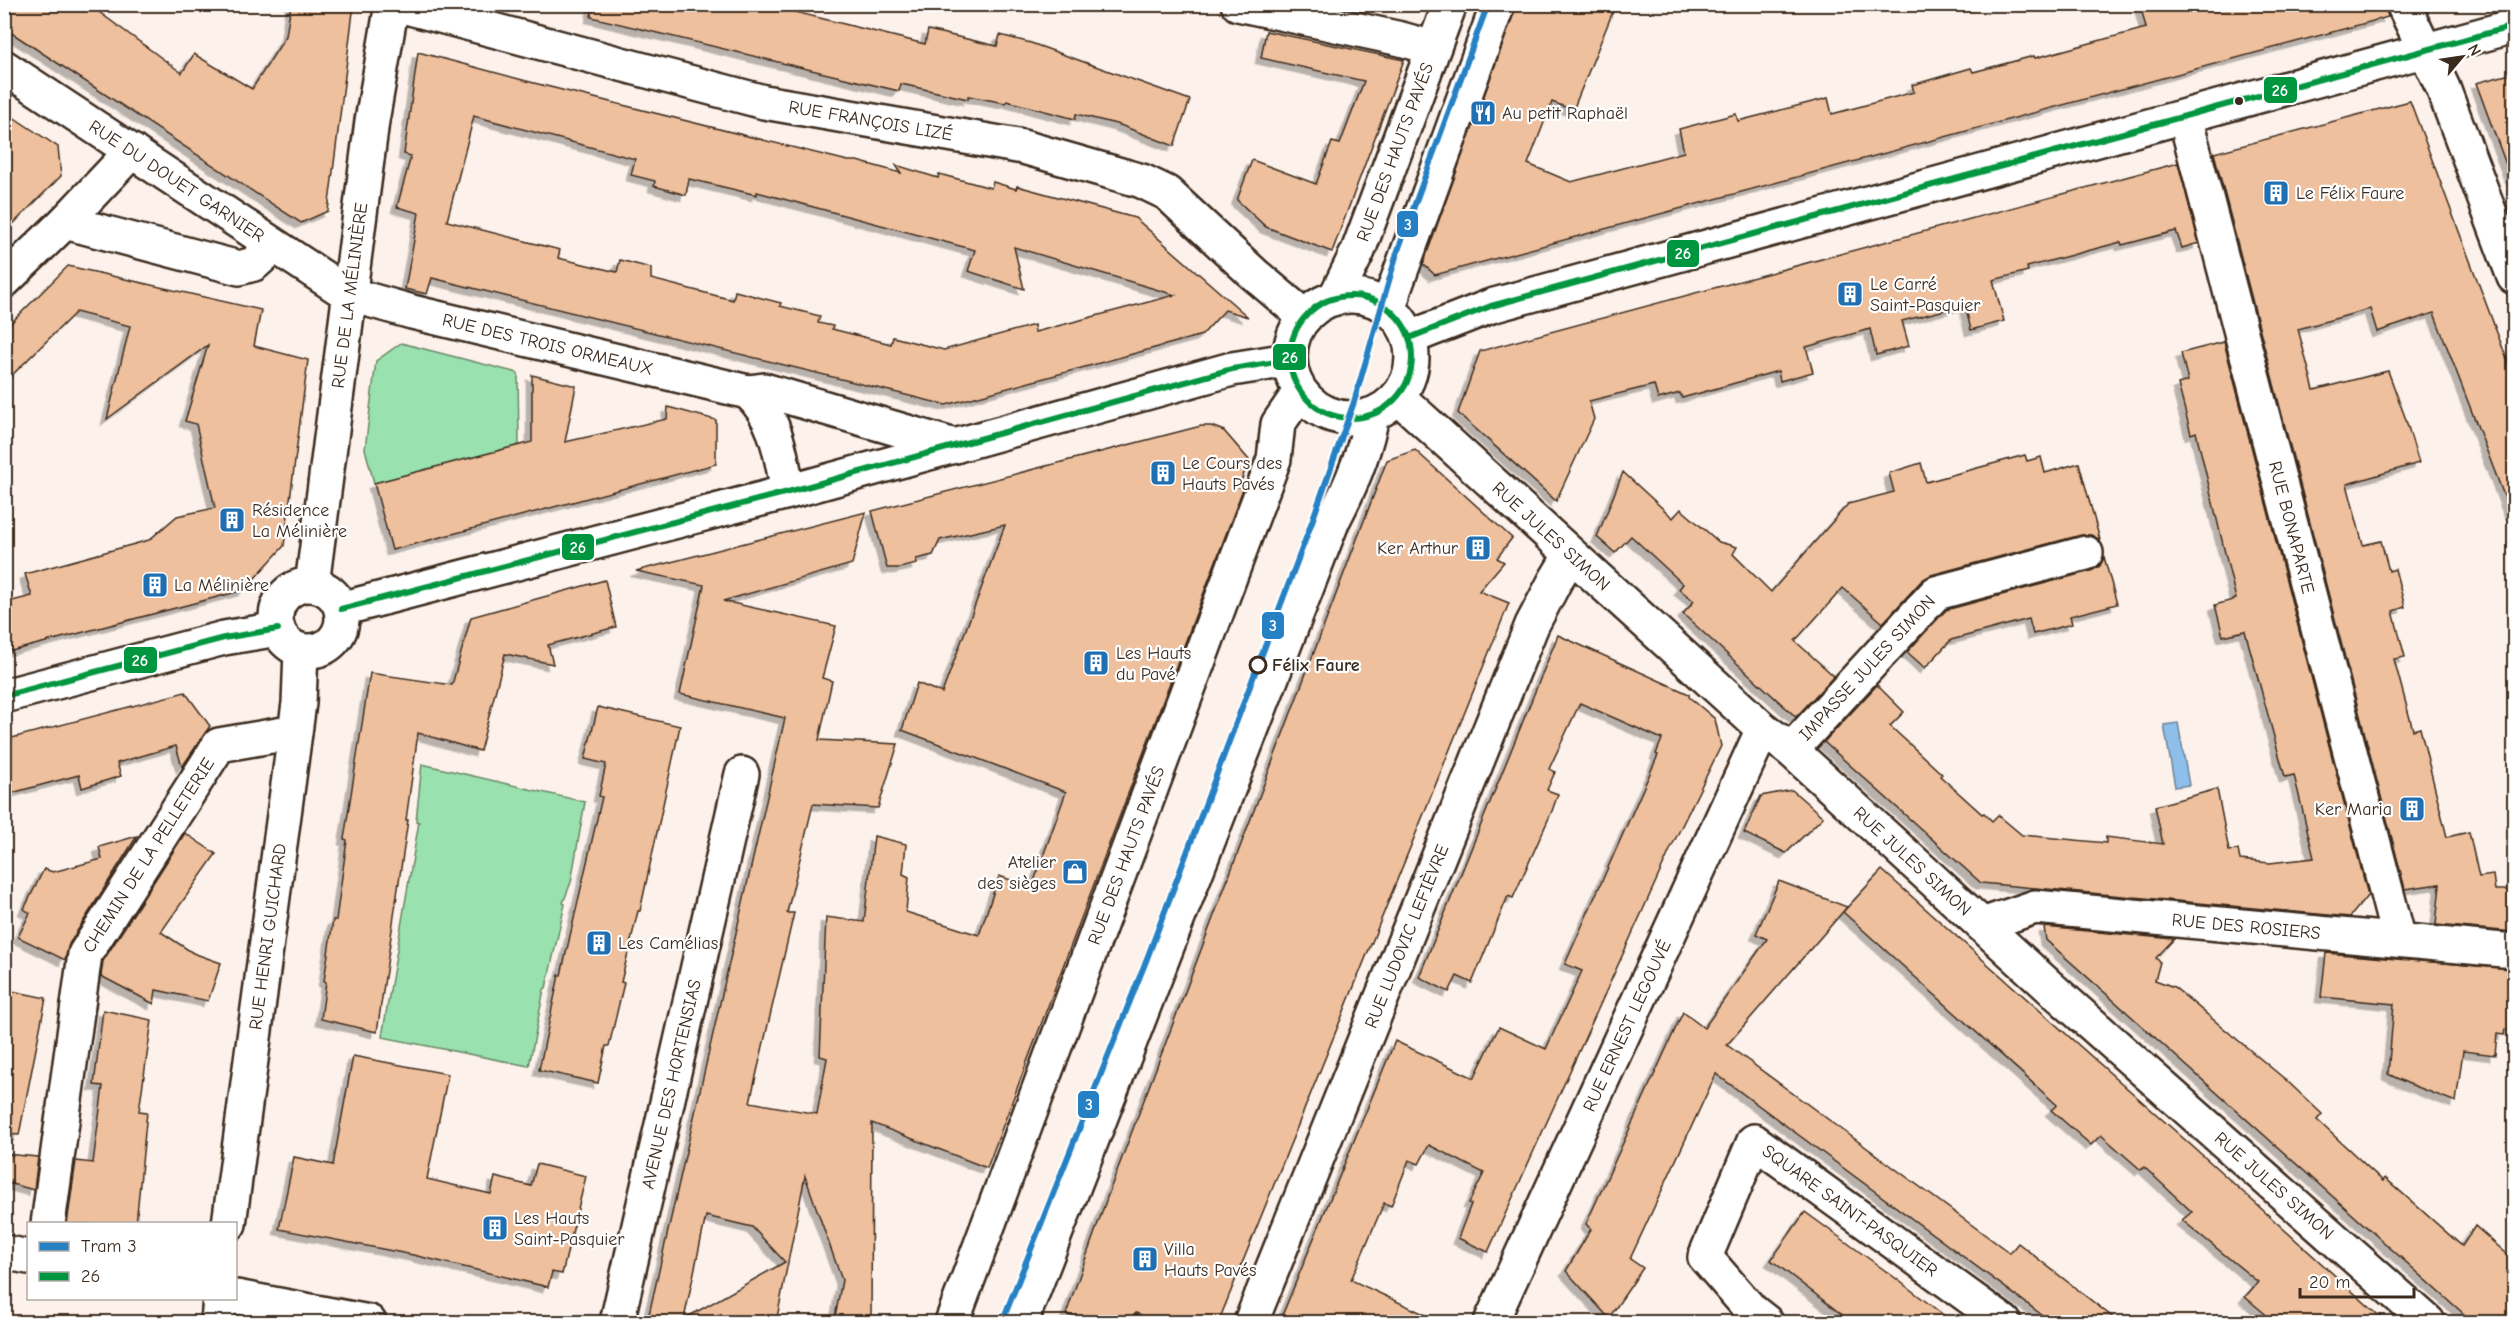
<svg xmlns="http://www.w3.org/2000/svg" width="2519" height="1327" viewBox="0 0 2519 1327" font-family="'Comic Neue',sans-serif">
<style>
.green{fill:#99e1af;stroke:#6a8666;stroke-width:1.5}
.water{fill:#8ebfea;stroke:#6d8398;stroke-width:1.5}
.building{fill:#eec09d;stroke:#3b2a1e;stroke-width:1.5;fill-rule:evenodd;filter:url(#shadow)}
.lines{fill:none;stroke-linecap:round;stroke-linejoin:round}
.minor-casing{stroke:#3b2a1e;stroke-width:38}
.tertiary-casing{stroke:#3b2a1e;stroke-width:38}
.minor{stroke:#fff;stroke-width:33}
.tertiary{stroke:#fff;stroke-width:33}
.bus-1-casing{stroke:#fff;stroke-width:10}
.bus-1{stroke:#009640;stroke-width:6}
.tram-1-casing{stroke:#fff;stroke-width:10}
.tram-1{stroke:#2581c4;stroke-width:6}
.bus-dot{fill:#3b2a1e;stroke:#fff;stroke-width:2}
.stop-dot{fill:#fff;stroke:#3b2a1e;stroke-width:3}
.labels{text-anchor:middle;stroke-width:4.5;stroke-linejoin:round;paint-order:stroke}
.poi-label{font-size:18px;fill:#3b2a1e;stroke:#fff;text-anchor:start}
.street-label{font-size:18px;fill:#3b2a1e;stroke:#fff}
.stop-label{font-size:18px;font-weight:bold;fill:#3b2a1e;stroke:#fff;text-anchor:start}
.line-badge{stroke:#fff;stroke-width:2}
.badge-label{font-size:16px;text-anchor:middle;font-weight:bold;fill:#fff}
</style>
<defs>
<filter id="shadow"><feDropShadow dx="-5.5" dy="5.5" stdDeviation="0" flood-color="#0004"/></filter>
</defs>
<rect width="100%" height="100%" fill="#fcf2eb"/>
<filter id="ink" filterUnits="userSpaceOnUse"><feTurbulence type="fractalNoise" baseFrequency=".0167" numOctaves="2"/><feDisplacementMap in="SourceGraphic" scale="12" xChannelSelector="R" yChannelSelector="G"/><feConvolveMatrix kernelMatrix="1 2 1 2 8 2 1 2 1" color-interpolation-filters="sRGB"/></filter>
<g filter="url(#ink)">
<g class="green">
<path d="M401 343 518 373 519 445 374 483 365 449 376 361Z"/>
<path d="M422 764 585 802 571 882 563 903 565 904 546 988 544 989 529 1066 382 1037 419 822 416 821Z"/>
</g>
<path class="water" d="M2178 723 2189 785 2175 787 2164 725Z"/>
<g class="building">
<path d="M4 4H88L182 73 194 54 252 89 286 36 291 4H354L328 211 301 223 4 28Z"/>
<path d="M593 4H763L925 44 928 30 997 46 1000 35 1031 43 1190 100 1174 146 1120 125 1076 114 1075 119 1007 101 1005 103 968 96V99L901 84 899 91 591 17Z"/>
<path d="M1517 4H1616L1573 110 1552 102 1528 164 1571 182 1684 152 1679 129 1736 114 1738 121 1828 98 1832 114 1914 92 1912 85 1971 68 1973 72 2034 56 2035 58 2146 28 2140 4H2385L2388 17 1435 275 1423 264Z"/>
<path d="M1266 31 1404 60 1332 252 1266 227 1237 200 1252 160 1316 184 1332 142 1340 144 1364 81 1261 58Z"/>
<path d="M418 52 534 83 848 161H857L901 173 896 165 938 178 939 174 991 188 993 182 1016 189 1017 186 1135 218 1248 317 1225 310 1202 335 946 405 432 278 427 294 405 289 419 213 397 207 411 156 404 154ZM474 116 635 159 631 175 655 181 654 186 686 195 689 179 757 195V192L975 250 968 271 1024 289 1014 247 1175 295 1035 332 1034 325 944 350 893 337 891 344 832 329 833 326 818 323 820 316 780 306 781 303 735 291 733 300 651 279V268L620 260 617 272 558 258 560 250 447 221Z"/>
<path d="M2514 73V178H2511L2476 83Z"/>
<path d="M2410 101 2514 378V514H2511L2434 313 2377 332 2370 309 2298 329 2314 390 2388 371 2405 417 2419 463 2347 484 2363 545 2381 541 2389 571 2395 569 2405 607 2393 611 2405 657 2394 659 2413 730 2420 728 2447 837 2469 832 2479 877 2493 875 2495 890H2508L2509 892 2514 893V932L2436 925 2440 884 2405 889 2214 153Z"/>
<path d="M4 111 58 147 61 176 4 233Z"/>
<path d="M2178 163 2199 243 2182 248 2176 231 2122 245 2121 242 2027 267 2028 271 1993 280 2004 321 1971 330 1965 305 1902 321 1909 346 1876 355 1870 329 1806 347 1813 372 1780 381 1778 371 1682 398 1680 393 1658 399 1654 385 1589 401 1594 419 1556 501 1458 413 1480 351Z"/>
<path d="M68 266 261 310 254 346 308 360 284 546 244 590 4 653V603L32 596 25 574 149 540 177 516 215 508 196 424 185 421 208 345 107 419 130 326 76 312 4 383V330Z"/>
<path d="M2224 342 2368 895 2350 917 1981 883 1824 742 1877 685 1904 712 1890 726 1942 774 1940 776 1982 814 1984 813 1992 821 1998 815 2022 835 2106 843V837L2163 844 2155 806 2217 789 2229 851 2238 850 2240 860 2270 863 2314 858 2294 775 2285 777 2245 631 2223 636 2215 605 2236 599 2196 432 2191 434 2178 384 2188 381 2181 353Z"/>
<path d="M532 375 576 386 565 442 667 419 668 407 716 420V464L392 550 374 483 532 442Z"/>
<path d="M1201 426H1211L1224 431 1249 460 1239 487 1243 489 987 1168 872 1123 871 1323H834L842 1280 805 1176 776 1323H647L785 718 680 694 704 585 636 571 866 512 852 564 723 601 836 626 822 678 832 681 819 740 898 744 878 808 813 804 787 913H794L750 1102 817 1114 827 1058 820 1056 826 917 864 922 874 836 906 844 903 874 909 877 906 912 979 935 999 876 1032 887 1066 792 902 730 917 683 942 693 1005 525 940 540 933 555 916 559 917 564 899 568H887L872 511ZM706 1216 752 1227 785 1262 684 1319Z"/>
<path d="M1415 450 1512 538 1497 558 1504 562 1479 591 1509 603 1218 1323H1160L1136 1313 1132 1323H1088L1066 1314 1109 1192 1387 460Z"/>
<path d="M2025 455 2027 461 2041 457 2045 473 2079 463 2100 540 2091 535H2081L1931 575 1922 580 1883 623 1843 588 1795 641 1834 676 1796 717 1683 614 1694 601 1679 589 1683 584 1631 536 1615 553 1597 537 1623 472 1673 518 1681 509 1719 542 1737 547 1733 554 1771 592 1848 504 1894 492 1889 473 1921 463 1926 482Z"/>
<path d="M2104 557 2117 604 2070 616 2072 624 2033 634 2029 619 1951 640 1925 668 1907 652 1946 610 2091 571 2100 566Z"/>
<path d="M605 580 616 627 548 645 553 664 505 654 480 751 418 733 406 820H408L377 1032 321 1019 326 982 324 981 333 920H336L347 840 344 839 370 673 452 685 471 617Z"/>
<path d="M1558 635 1689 694V697L1715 719 1721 746 1671 848 1488 1252 1458 1238 1471 1204 1469 1203 1484 1173 1429 1145 1419 1164 1409 1160 1391 1206 1384 1203 1351 1280 1443 1323H1279L1395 1041 1474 1078 1499 1027 1546 1049 1582 971 1565 964 1658 755 1656 754 1662 739 1580 703 1549 769 1555 772 1547 790 1558 794 1552 811 1513 898 1508 896 1472 983 1457 976 1449 992 1419 977Z"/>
<path d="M185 692 210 726 182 767 176 746 117 763 121 776 82 788 79 775 4 795V740Z"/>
<path d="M598 707 680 726 640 911H638L621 982 624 983 609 1046H606L598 1083 539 1070 559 975H561L602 797 599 796 606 764 585 759Z"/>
<path d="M1792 790 1823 817 1786 853 1744 833 1761 796Z"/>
<path d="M185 833 216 854 161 932 193 953 221 963 208 1001 156 990 154 1004 101 976 103 961Z"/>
<path d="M137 836 69 944 65 960 18 937 30 913 24 909 44 869 53 872 102 859 99 847Z"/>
<path d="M1882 870 2210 1162 2387 1323H2276L2245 1297 2258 1282 2182 1220 2192 1212 2144 1167 2141 1170 2101 1135 2091 1145 2051 1110 2057 1105 1843 912Z"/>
<path d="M1779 881 1847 907 1727 1045 2010 1253 2018 1243 2120 1323H2053L1716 1074 1630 1259 1643 1268 1609 1318 1566 1271 1591 1229 1586 1224 1683 1012 1704 1028 1767 939 1756 934Z"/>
<path d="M2044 927 2174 939 2156 958 2160 962 2155 980 2174 987 2286 1080 2322 1114 2317 1120 2383 1181 2385 1178 2462 1246 2475 1226 2514 1260V1323H2474L2046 940Z"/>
<path d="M2326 953 2514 969V1030L2505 1029 2504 1035 2497 1034 2495 1055 2463 1051 2456 1102 2407 1083 2388 1074 2394 1004 2321 997Z"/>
<path d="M12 991 46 998 19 1135 4 1134V1002L10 1003Z"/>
<path d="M103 1010 152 1020 139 1111 147 1112 136 1224H67L76 1161 93 1163 103 1086 94 1085Z"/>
<path d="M353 1056 448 1074 427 1179 491 1194 495 1177 531 1186 537 1164 586 1176 562 1274 552 1272 548 1287 413 1255 279 1229 294 1157 333 1165Z"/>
<path d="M4 1154 38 1157 34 1190 4 1182Z"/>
<path d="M1805 1212 1894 1277 1954 1323H1853L1771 1260Z"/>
</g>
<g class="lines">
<defs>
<g id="minor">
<path id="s1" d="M395 4 764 102 1023 147 1142 181 1167 193 1254 274 1305 317"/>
<path d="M1238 4 1401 39 1433 48"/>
<path d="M2403 4 2443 88 2514 277"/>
<path id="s2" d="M4 67 348 294 412 312 748 392 764 390 955 446"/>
<path id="s3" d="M2185 117 2399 940"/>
<path d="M65 222 239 268 254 264 274 246"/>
<path d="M4 281 65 222 132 151"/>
<path d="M748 392C777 418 781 456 788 492"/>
<path id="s4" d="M1398 397 1763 729 1791 750 2052 989 2428 1322"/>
<circle cx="309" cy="618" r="33"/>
<path id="s5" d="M312 585 372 121 392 4"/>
<path d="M341 609 788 492 1232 369 1289 360"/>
<path d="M4 696 224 638 278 629"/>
<path id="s6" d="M1791 750 1936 593 2086 553"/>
<path id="s7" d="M1982 925 2035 907 2514 951"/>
<path id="s8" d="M48 1224 85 954 219 745 295 732"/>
<path id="s9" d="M229 1224 299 703 301 651"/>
<path d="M4 1252 28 1257"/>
<path d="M236 1297 369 1322"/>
<path d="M218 1322 220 1298"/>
<path id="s10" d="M617 1322 742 774"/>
<path id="s11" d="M1251 1322 1532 625 1555 581 1570 556"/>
<path id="s12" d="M1491 1322 1763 729"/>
<path id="s13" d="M1766 1322 1752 1311 1705 1257 1754 1141 2004 1322"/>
</g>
<g id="tertiary">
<circle cx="1351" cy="357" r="61"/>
<path id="s14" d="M1335 298 1358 251 1450 4"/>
<path d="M1390 310 1394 290 1498 4"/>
<path d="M1409 338 1491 306 2514 26"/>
<path id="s15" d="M952 1322 1274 459 1278 424 1300 392"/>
<path d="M1021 1322 1333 520C1351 486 1365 453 1372 415"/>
</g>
</defs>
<use href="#minor" class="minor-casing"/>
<use href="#tertiary" class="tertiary-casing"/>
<use href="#minor" class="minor"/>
<use href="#tertiary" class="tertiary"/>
<defs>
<g id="bus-1">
<circle cx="1351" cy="357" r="61"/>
<path d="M1409 338 1491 306 2514 26"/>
<path d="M341 609 788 492 1232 369 1289 360"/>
<path d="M4 696 224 638 278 629"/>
</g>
</defs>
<use href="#bus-1" class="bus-1-casing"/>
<use href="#bus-1" class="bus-1"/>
<defs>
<path id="tram-1" d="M1002 1322 1146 961 1309 530 1354 402 1397 253 1488 4"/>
</defs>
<use href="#tram-1" class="tram-1-casing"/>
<use href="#tram-1" class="tram-1"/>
</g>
</g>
<defs>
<symbol id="restaurant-square" viewBox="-11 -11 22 22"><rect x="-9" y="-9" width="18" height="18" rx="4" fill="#1f6fb2" stroke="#fff"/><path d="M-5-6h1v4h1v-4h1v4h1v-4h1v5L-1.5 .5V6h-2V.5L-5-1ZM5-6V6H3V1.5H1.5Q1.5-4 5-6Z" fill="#fff"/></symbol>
<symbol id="building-square" viewBox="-11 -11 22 22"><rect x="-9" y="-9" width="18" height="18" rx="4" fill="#1f6fb2" stroke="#fff"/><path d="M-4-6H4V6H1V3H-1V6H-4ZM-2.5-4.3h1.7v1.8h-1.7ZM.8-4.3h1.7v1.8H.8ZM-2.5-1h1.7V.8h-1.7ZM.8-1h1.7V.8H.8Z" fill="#fff"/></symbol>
<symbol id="shop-square" viewBox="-11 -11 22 22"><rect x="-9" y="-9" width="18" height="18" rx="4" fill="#1f6fb2" stroke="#fff"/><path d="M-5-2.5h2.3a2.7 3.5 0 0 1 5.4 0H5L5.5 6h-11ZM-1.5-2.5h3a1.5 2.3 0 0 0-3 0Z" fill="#fff"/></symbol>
</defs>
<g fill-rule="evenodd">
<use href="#restaurant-square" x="1468" y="98" width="30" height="30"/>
<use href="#building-square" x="2261" y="178" width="30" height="30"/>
<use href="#building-square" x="1835" y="279" width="30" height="30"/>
<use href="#building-square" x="1148" y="458" width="30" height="30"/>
<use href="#building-square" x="217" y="505" width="30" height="30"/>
<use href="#building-square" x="1463" y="533" width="30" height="30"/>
<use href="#building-square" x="140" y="570" width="30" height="30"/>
<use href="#building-square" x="1081" y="648" width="30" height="30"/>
<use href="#building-square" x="2397" y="794" width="30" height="30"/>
<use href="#shop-square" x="1060" y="857" width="30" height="30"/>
<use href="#building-square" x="584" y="928" width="30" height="30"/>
<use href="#building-square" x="480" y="1213" width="30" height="30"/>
<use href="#building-square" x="1130" y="1244" width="30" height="30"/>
</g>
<circle class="bus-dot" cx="2239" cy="101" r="5"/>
<circle class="stop-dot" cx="1258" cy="665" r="8"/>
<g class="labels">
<g class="poi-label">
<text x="1502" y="119">Au petit Raphaël</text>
<text x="2296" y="199">Le Félix Faure</text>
<text x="1870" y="290">Le Carré<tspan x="1870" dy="21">Saint-Pasquier</tspan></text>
<text x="1182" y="469">Le Cours des<tspan x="1182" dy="21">Hauts Pavés</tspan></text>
<text x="252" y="516">Résidence<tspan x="252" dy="21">La Mélinière</tspan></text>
<text x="1458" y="554" text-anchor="end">Ker Arthur</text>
<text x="174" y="591">La Mélinière</text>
<text x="1116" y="659">Les Hauts<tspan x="1116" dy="21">du Pavé</tspan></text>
<text x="2392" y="815" text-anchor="end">Ker Maria</text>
<text x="1056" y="868" text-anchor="end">Atelier<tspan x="1056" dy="21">des sièges</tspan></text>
<text x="618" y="949">Les Camélias</text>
<text x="514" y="1224">Les Hauts<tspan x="514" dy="21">Saint-Pasquier</tspan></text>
<text x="1164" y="1255">Villa<tspan x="1164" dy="21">Hauts Pavés</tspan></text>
</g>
<g class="street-label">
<text dy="6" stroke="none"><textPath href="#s1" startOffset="490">RUE FRANÇOIS LIZÉ</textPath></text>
<text dy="6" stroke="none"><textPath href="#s14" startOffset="158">RUE DES HAUTS PAVÉS</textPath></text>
<text dy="6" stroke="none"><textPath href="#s2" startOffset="207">RUE DU DOUET GARNIER</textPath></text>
<text dy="6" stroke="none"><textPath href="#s5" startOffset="292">RUE DE LA MÉLINIÈRE</textPath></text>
<text dy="6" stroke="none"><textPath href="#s2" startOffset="618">RUE DES TROIS ORMEAUX</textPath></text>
<text dy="6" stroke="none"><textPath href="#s3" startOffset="424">RUE BONAPARTE</textPath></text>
<text dy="6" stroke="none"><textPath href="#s4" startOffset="207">RUE JULES SIMON</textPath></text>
<text dy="6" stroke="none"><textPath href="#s6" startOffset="112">IMPASSE JULES SIMON</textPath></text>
<text dy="6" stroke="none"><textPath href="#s8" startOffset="390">CHEMIN DE LA PELLETERIE</textPath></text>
<text dy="6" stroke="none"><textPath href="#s15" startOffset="498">RUE DES HAUTS PAVÉS</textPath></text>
<text dy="6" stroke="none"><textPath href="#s4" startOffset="693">RUE JULES SIMON</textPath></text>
<text dy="6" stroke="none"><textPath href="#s7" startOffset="268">RUE DES ROSIERS</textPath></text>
<text dy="6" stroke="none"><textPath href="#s9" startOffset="290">RUE HENRI GUICHARD</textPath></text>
<text dy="6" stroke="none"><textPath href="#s11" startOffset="416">RUE LUDOVIC LEFIÈVRE</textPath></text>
<text dy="6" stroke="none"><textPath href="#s12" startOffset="326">RUE ERNEST LEGOUVÉ</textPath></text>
<text dy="6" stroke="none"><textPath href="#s10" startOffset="244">AVENUE DES HORTENSIAS</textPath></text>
<text dy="6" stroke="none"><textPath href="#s4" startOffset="1179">RUE JULES SIMON</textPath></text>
<text dy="6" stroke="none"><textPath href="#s13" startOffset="334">SQUARE SAINT-PASQUIER</textPath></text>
</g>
<g class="stop-label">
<text x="1272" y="671">Félix Faure</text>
</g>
</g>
<g class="line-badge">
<rect x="2263" y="76" width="35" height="28" rx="6" fill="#009640"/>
<rect x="1396" y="210" width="23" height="28" rx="6" fill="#2581c4"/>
<rect x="1666" y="239" width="34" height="29" rx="6" fill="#009640"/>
<rect x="1272" y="343" width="35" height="28" rx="6" fill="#009640"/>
<rect x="561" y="533" width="34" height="28" rx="6" fill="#009640"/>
<rect x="1261" y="611" width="24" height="29" rx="6" fill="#2581c4"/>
<rect x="123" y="646" width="35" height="28" rx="6" fill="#009640"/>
<rect x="1077" y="1090" width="23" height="29" rx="6" fill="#2581c4"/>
</g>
<g class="badge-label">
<text x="2280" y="96">26</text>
<text x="1408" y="230">3</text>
<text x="1683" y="259">26</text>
<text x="1290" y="363">26</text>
<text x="578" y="553">26</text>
<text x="1273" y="631">3</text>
<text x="140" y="666">26</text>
<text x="1089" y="1110">3</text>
</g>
<rect width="2519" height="1327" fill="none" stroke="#fff" stroke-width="24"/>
<rect x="12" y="12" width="2495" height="1303" fill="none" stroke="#3b2a1e" stroke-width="2" filter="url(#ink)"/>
<rect x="27" y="1222" width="210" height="78" fill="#ffffff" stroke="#b1aaa5" stroke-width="1.5"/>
<rect x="39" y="1242" width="30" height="9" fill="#2581c4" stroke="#b1aaa5" stroke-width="1.5"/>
<text x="81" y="1252" font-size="18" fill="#3b2a1e">Tram 3</text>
<rect x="39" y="1272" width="30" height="9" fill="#009640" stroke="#b1aaa5" stroke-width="1.5"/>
<text x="81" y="1282" font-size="18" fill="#3b2a1e">26</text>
<g transform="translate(2462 57) rotate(61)" stroke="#ffffff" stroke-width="4.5" paint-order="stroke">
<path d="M0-4.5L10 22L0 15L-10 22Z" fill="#3b2a1e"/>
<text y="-9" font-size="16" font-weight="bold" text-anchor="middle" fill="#3b2a1e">N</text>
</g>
<path d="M2300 1288v9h114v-9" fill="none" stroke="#3b2a1e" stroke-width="3"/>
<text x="2309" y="1288" font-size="18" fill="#3b2a1e" stroke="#ffffff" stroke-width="4.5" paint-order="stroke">20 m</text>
</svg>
